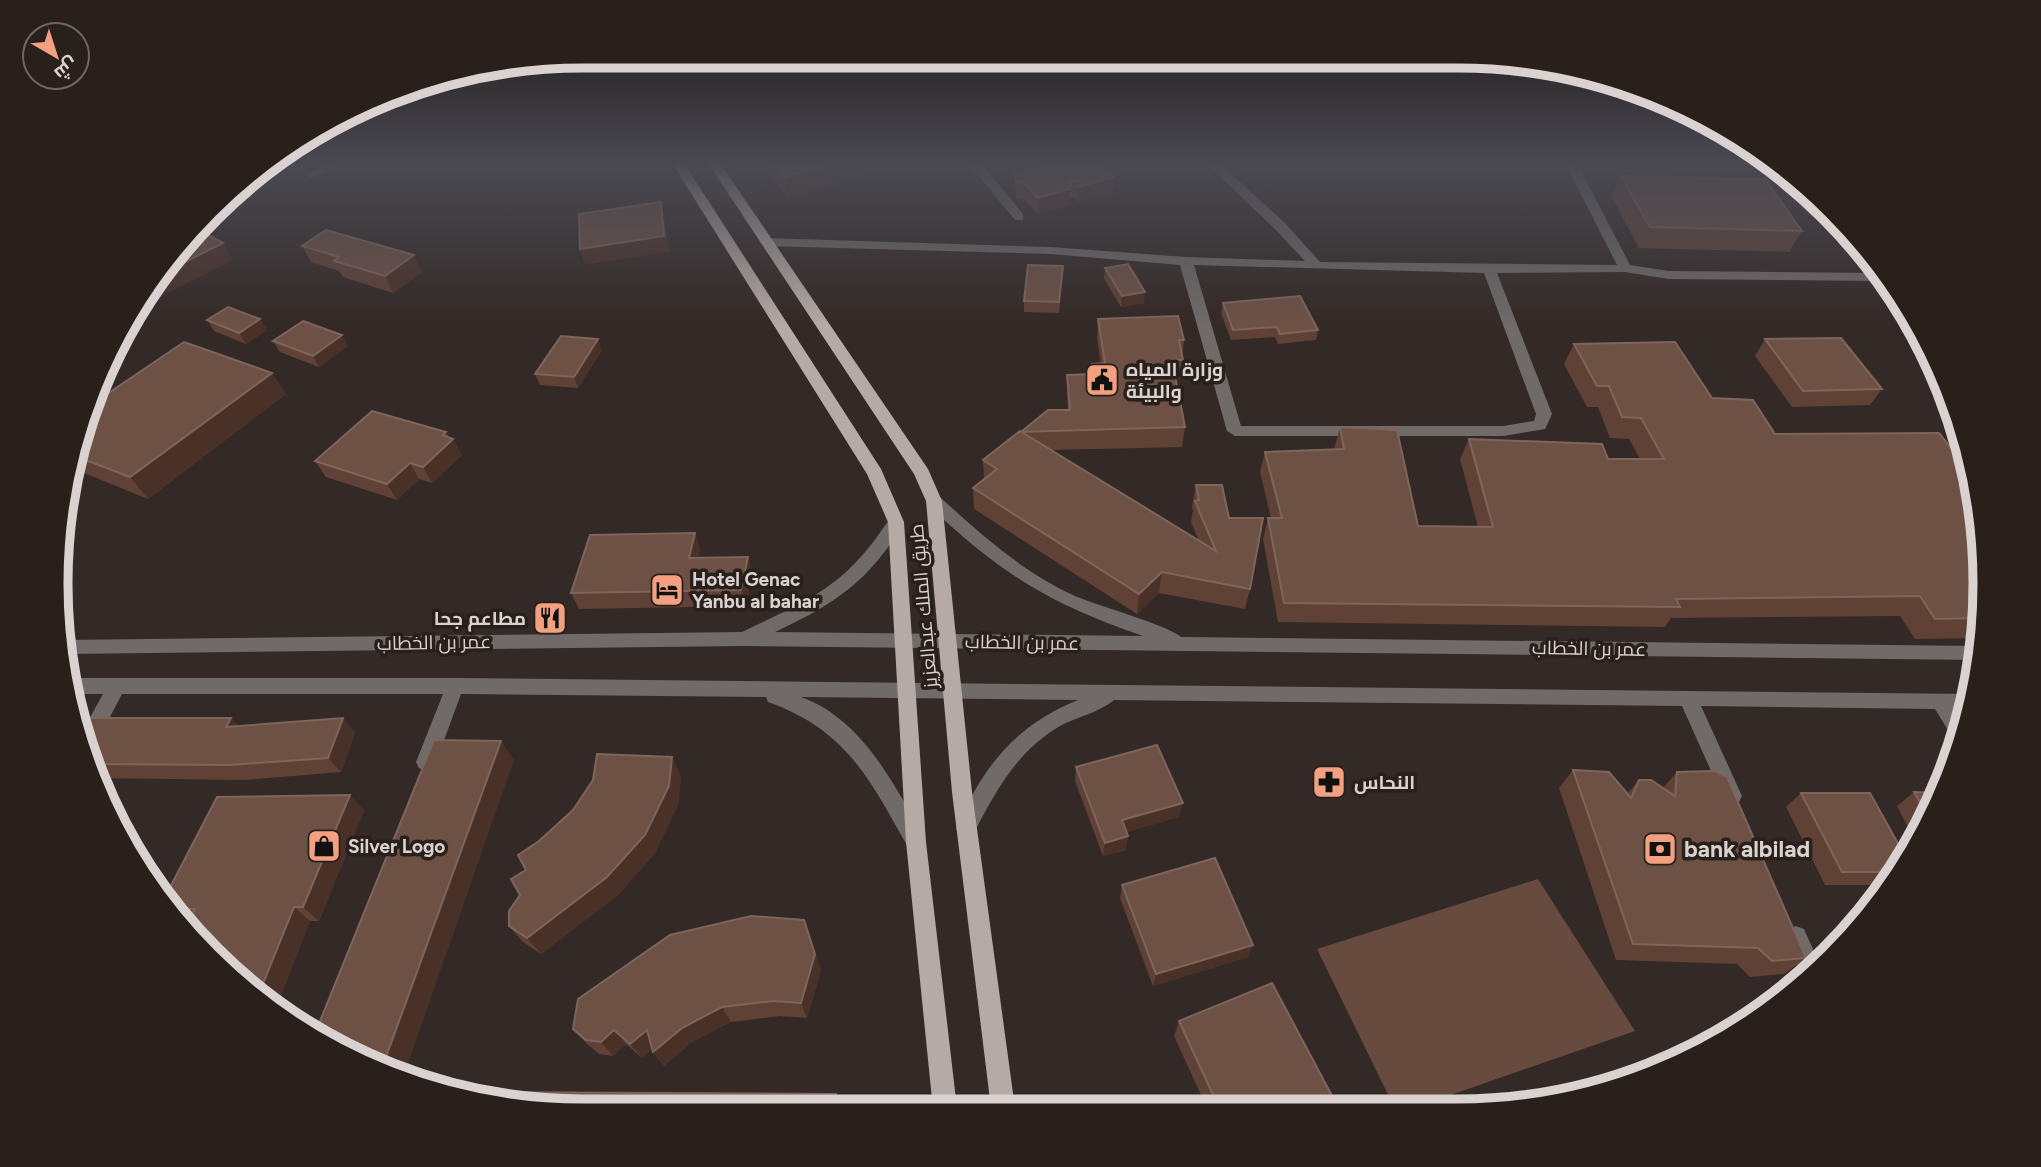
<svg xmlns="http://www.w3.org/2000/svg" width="2041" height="1167" viewBox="0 0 2041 1167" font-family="Figtree,Cairo,sans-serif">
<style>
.green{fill:#684b3f}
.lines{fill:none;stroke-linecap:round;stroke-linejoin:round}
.minor{fill:#706b69;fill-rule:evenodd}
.major{fill:#b5aaa6;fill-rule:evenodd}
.wall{fill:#604135}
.shaded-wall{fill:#493128}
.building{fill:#6d5145;stroke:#7e655b;stroke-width:2}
.labels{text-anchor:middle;stroke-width:7;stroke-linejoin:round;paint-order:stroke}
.poi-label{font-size:19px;font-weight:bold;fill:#d9d2d0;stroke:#29201c;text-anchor:start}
.street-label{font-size:19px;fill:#d9d2d0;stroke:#29201c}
.near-poi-label{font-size:23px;font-weight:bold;fill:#d9d2d0;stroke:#29201c;text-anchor:start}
.rim{fill:none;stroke:#d9d2d0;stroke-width:9}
</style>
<rect width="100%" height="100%" fill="#332926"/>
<path class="green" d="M1538 879 1635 1031 1416 1107H1394L1317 949Z"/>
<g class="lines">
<g class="minor">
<path d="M331 163H351L310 178 304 174Z"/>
<path d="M968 163H981L1023 214V220H1015Z"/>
<path d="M1206 163H1219L1285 223 1320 262 1617 265 1565 163H1577L1630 265 1669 271 1875 273 1862 255 1866 252 1894 292 1887 291 1880 281 1669 279 1625 272 1497 273 1552 414 1545 429 1503 436H1235L1227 431 1180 265 1050 254 765 246 759 242 765 238 1050 247 1186 257 1305 261 1275 229ZM1194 265 1484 273 1536 414 1534 421 1503 426H1241Z"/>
<path d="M934 495 940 497C981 535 1023 572 1075 596 1096 605 1170 626 1181 637L1980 646 1979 660 745 646 66 654 62 640 742 632C813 598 845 587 890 518L896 516 904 522C871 580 835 604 775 632L1143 636C1049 604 1000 573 928 505L926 501Z"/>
<path d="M73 678H455L1971 694 1967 709H1956L1964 722 1960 742 1954 740 1935 709 1701 706 1742 796 1739 802 1732 805 1725 802 1682 706 1114 700C1100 712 1077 717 1060 726 1017 751 995 792 973 835L966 837 959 835 956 828C983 767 1014 726 1078 700L801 697C862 719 893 783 923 835L926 842 923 849 916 852 909 849C870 780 847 730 768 702L766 697 461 694 436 762 433 768 426 771 419 768 416 762 443 694H122L93 749 88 751 83 730 103 694H75Z"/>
<path d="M1796 926 1804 929 1820 965 1803 979 1785 937 1788 929Z"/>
<path d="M1644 1063 1654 1070 1627 1083 1598 1090 1600 1078Z"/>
</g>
<g class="major">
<path d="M672 163H684L881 469 904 522 926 842 957 1108 933 1109 906 842 888 522 867 474Z"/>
<path d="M708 163H720L928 469 942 501 972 792 1015 1108H991L952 792 926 501 914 474Z"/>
</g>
</g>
<g class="wall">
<path d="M761 163H862L863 176 788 197Z"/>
<path d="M1057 163 1113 193 1077 203 1076 197H1070L1069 205 1038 214 1023 198H1016L1015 175Z"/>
<path d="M1621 176 1802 231 1789 252 1639 248 1612 197Z"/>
<path d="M302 246 422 272 393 293 343 277 339 271 311 262Z"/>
<path d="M1063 266 1059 313 1024 312V301Z"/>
<path d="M1105 268 1144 303 1121 307 1104 279Z"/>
<path d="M1223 303 1318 330 1316 340 1278 344 1275 337 1231 340 1221 313Z"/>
<path d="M260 319 267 330 246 344 214 331 207 320Z"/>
<path d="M1098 319 1184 340 1180 379H1176L1185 427 1182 447 1052 450 1199 541 1191 522 1193 511 1192 506 1196 485 1229 518 1250 589 1245 609 1159 593 1137 614 974 509 973 488 984 480 983 460 1021 431 1068 410 1067 394V375L1091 374 1092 364 1101 363 1097 338Z"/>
<path d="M1765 339 1882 389 1870 405 1792 407 1755 356Z"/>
<path d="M273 341 348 346 319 367 280 352Z"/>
<path d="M1574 344 1712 398 1775 434 1984 549 1981 638 1915 639 1900 616 1671 618 1665 627 1278 622 1263 539 1268 518H1271L1260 472 1265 452 1334 449 1340 427 1418 526 1478 527 1460 459 1469 439 1608 459H1640L1629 439 1610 438 1598 407H1587L1564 364Z"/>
<path d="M602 350 578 388 540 385 535 374Z"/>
<path d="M286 394 148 499 72 468 74 447Z"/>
<path d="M449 438 462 455 432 483 419 479 397 500 326 477 315 461Z"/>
<path d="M695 533 700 549 698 557 753 573 746 606 579 609 571 593Z"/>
<path d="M343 718 355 733 341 772 244 780 94 778 82 726H239Z"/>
<path d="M1076 767 1179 817 1126 832V850L1103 856 1075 781Z"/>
<path d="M1573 770 1627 794 1639 780 1663 788 1677 772 1806 958 1784 974 1750 977 1737 964 1616 960 1559 788Z"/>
<path d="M681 776 678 805 655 853 618 895 541 954 523 942 509 926 520 895Z"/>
<path d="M1914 792 1939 793 1916 843 1897 806Z"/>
<path d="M1801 793 1906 858 1886 885H1825L1786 807Z"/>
<path d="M364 810 319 921H310L277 1005 187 931V922H181L165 897Z"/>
<path d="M1122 885 1248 957 1153 986 1120 898Z"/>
<path d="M821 970 807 1018 780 1016 731 1022 692 1042 664 1066 653 1052 652 1049 642 1058 626 1044 613 1056 599 1054 586 1043 573 1029Z"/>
<path d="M1179 1021 1338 1107 1207 1108 1174 1036Z"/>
</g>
<g class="shaded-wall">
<path d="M277 163H303L280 169Z"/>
<path d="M832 163H862L863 176 788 197 784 177Z"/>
<path d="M1114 177 1113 193 1077 203 1078 187Z"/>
<path d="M1071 181 1069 205 1038 214V198Z"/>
<path d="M661 202 665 218 669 252 585 265 580 249Z"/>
<path d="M223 243 233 260 142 306 139 303 145 290 159 275Z"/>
<path d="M414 255 422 272 393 293 385 276Z"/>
<path d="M1145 292 1144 303 1121 307 1122 296Z"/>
<path d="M260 319 267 330 246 344 239 333Z"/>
<path d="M342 335 348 346 319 367 313 356Z"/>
<path d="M598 339 602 350 578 388 574 377Z"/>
<path d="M272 373 286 394 148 499 130 477Z"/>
<path d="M446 432 451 441 453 439 462 455 432 483 423 467 443 435Z"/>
<path d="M410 463 419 479 397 500 387 484Z"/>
<path d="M695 533 700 549 694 574 689 558Z"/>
<path d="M748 557 753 573 746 606 741 590Z"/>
<path d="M1162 572 1159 593 1137 614 1139 594Z"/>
<path d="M231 718 246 733 226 727Z"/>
<path d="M343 718 355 733 341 772 328 758Z"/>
<path d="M501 741 514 760 403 1078 382 1068Z"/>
<path d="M672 757 681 776 678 805 655 853 618 895 541 954 527 938Z"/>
<path d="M350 795 364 810 319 921 303 907Z"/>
<path d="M1183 803 1179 817 1120 834 1122 820Z"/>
<path d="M1128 836 1126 850 1103 856 1105 843Z"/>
<path d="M294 907 310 921 277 1005 260 991Z"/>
<path d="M804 920 821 970 807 1018 801 1003Z"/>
<path d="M1253 945 1248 957 1153 986 1156 974Z"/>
<path d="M722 1007 731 1022 692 1042 664 1066 653 1052 682 1028Z"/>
<path d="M614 1030 626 1044 613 1056 601 1042Z"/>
<path d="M647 1030 658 1044 642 1058 630 1044Z"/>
<path d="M836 1094 842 1107V1109H835Z"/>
</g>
<g class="building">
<path d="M773 163H832L784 177Z"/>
<path d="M1057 163H1100L1114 177 1078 187 1077 181H1071L1070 189 1038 198 1023 182H1016L1015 175Z"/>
<path d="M1621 176 1765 179 1802 231 1650 227Z"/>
<path d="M661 202 664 236 580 249 579 214Z"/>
<path d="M326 230 414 255 385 276 334 261 339 257 302 246Z"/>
<path d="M201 231 223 243 159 275Z"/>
<path d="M1128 264 1145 292 1122 296 1105 268Z"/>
<path d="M1028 265 1063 266 1059 302 1024 301Z"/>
<path d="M1300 296 1318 330 1280 334 1277 327 1233 330 1223 303Z"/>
<path d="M228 307 260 319 239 333 207 320Z"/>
<path d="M1178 316 1184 340H1179L1183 360H1172L1185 427 1021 432 1048 410H1070L1067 375 1093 374 1092 364 1105 363 1098 319Z"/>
<path d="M303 321 342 335 313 356 273 341Z"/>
<path d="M561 336 598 339 574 377 535 374Z"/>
<path d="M1841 338 1882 389 1803 391 1765 339Z"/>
<path d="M184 342 272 373 130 477 73 455 74 447 94 403Z"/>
<path d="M1675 342 1712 398 1753 400 1775 434 1939 433 1972 474 1984 549 1982 618 1935 619 1920 596 1676 599 1680 607 1284 603 1268 518H1282L1265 452 1344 449 1340 427 1397 430 1418 526 1493 527 1469 439 1602 444 1608 459H1664L1641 418 1622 417 1609 386H1597L1574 344Z"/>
<path d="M372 411 446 432 443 435 453 439 423 467 410 463 387 484 315 461Z"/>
<path d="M1020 431 1216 551 1195 501 1199 500 1196 485H1222L1229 518H1263L1250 589 1162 572 1139 594 973 488 997 469 983 460Z"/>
<path d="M695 533 689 558 748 557 741 590 571 593 590 535Z"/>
<path d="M87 718H231L226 727 343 718 328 758 229 765 91 764 82 726Z"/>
<path d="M434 740 501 741 382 1068 319 1040 314 1036Z"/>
<path d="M1157 745 1183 803 1122 820 1128 836 1105 843 1076 767Z"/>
<path d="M597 754 672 757 669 786 645 835 607 877 527 938 509 926V911L520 895 511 879 526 870 518 855 539 841 573 810 593 780Z"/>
<path d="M1573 770 1609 772 1631 798 1639 780H1651L1675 796 1677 772 1715 771 1727 777 1806 958 1772 961 1758 948 1633 944Z"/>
<path d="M1914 792 1939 793 1928 817Z"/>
<path d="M1801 793H1870L1906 858 1896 872H1842Z"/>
<path d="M350 795 303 907H294L260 991 187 931 184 927 195 909H173L165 897 217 797Z"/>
<path d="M1215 858 1253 945 1156 974 1122 885Z"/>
<path d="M751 916 804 920 815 954 801 1003 773 1001 722 1007 682 1028 653 1052 647 1030 630 1044 614 1030 601 1042 586 1040 573 1029 578 999 670 935Z"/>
<path d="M1272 983 1338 1107 1219 1108 1179 1021Z"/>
<path d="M461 1092 836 1094 835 1109 549 1110Z"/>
</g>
<linearGradient id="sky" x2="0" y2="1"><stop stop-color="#1c1715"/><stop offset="0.5" stop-color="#4a4952"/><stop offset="1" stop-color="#4a4952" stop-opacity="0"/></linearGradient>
<rect width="2041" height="327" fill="url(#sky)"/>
<defs>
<symbol id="civic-square" viewBox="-11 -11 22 22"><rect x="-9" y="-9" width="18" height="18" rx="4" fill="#f2a080" stroke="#29201c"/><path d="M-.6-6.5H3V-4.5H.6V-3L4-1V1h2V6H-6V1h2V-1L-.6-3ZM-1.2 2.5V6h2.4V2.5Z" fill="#111"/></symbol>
<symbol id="hotel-square" viewBox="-11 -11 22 22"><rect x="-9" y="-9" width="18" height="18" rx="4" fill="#f2a080" stroke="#29201c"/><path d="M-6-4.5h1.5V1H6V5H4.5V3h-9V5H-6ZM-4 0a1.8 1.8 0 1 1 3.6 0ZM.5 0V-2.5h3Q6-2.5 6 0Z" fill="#111"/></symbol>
<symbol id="restaurant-square" viewBox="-11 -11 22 22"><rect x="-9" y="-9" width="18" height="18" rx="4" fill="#f2a080" stroke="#29201c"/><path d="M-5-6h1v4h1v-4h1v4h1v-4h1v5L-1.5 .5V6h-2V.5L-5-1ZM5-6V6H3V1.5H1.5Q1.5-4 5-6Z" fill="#111"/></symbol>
<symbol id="pharmacy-square" viewBox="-11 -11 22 22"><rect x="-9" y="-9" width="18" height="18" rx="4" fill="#f2a080" stroke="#29201c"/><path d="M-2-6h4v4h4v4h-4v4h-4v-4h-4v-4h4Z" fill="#111"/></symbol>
<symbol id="shop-square" viewBox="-11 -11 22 22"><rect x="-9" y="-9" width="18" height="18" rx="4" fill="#f2a080" stroke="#29201c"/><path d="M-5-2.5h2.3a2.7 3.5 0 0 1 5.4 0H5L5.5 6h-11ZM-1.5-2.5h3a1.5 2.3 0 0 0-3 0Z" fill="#111"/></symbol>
<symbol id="bank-square" viewBox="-11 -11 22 22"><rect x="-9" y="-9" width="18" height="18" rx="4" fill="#f2a080" stroke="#29201c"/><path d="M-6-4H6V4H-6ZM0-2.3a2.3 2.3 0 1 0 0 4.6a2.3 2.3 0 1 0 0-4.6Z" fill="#111"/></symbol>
</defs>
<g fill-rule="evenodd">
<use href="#civic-square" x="1083" y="361" width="38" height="38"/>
<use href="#hotel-square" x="648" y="571" width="38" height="38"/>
<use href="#restaurant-square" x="531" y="599" width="38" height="38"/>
<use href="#pharmacy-square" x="1310" y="763" width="38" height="38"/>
<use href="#shop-square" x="305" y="827" width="38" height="38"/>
<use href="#bank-square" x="1641" y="830" width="38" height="38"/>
</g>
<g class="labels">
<g class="poi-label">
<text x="1126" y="376">وزارة المياه<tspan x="1126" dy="22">والبيئة</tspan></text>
<text x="692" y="586">Hotel Genac<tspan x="692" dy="22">Yanbu al bahar</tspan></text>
<text x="526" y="625" text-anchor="end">مطاعم جحا</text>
<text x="1354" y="789">النحاس</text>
<text x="348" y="853">Silver Logo</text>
</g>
<g class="street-label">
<text transform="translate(923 606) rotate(-95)" y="7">طريق الملك عبدالعزيز</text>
<text transform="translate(434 642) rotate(-1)" y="7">عمر بن الخطاب</text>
<text transform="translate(1022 642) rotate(1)" y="7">عمر بن الخطاب</text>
<text transform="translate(1589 648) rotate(1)" y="7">عمر بن الخطاب</text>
</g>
<g class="near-poi-label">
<text x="1684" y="857">bank albilad</text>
</g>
</g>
<path d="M0 0H2041V1167H0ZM583 68H1458A515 515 0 0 1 1973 583V584A515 515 0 0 1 1458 1099H583A515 515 0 0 1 68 584V583A515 515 0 0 1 583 68Z" fill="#29201c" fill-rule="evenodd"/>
<path class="rim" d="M583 68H1458A515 515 0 0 1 1973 583V584A515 515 0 0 1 1458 1099H583A515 515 0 0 1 68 584V583A515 515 0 0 1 583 68Z"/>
<g transform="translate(56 56) rotate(141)"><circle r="33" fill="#29201c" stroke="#6f6764" stroke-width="2"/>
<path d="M0-5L12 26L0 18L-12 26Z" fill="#f2a080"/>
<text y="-10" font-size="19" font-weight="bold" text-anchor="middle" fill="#d9d2d0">ش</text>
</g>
</svg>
